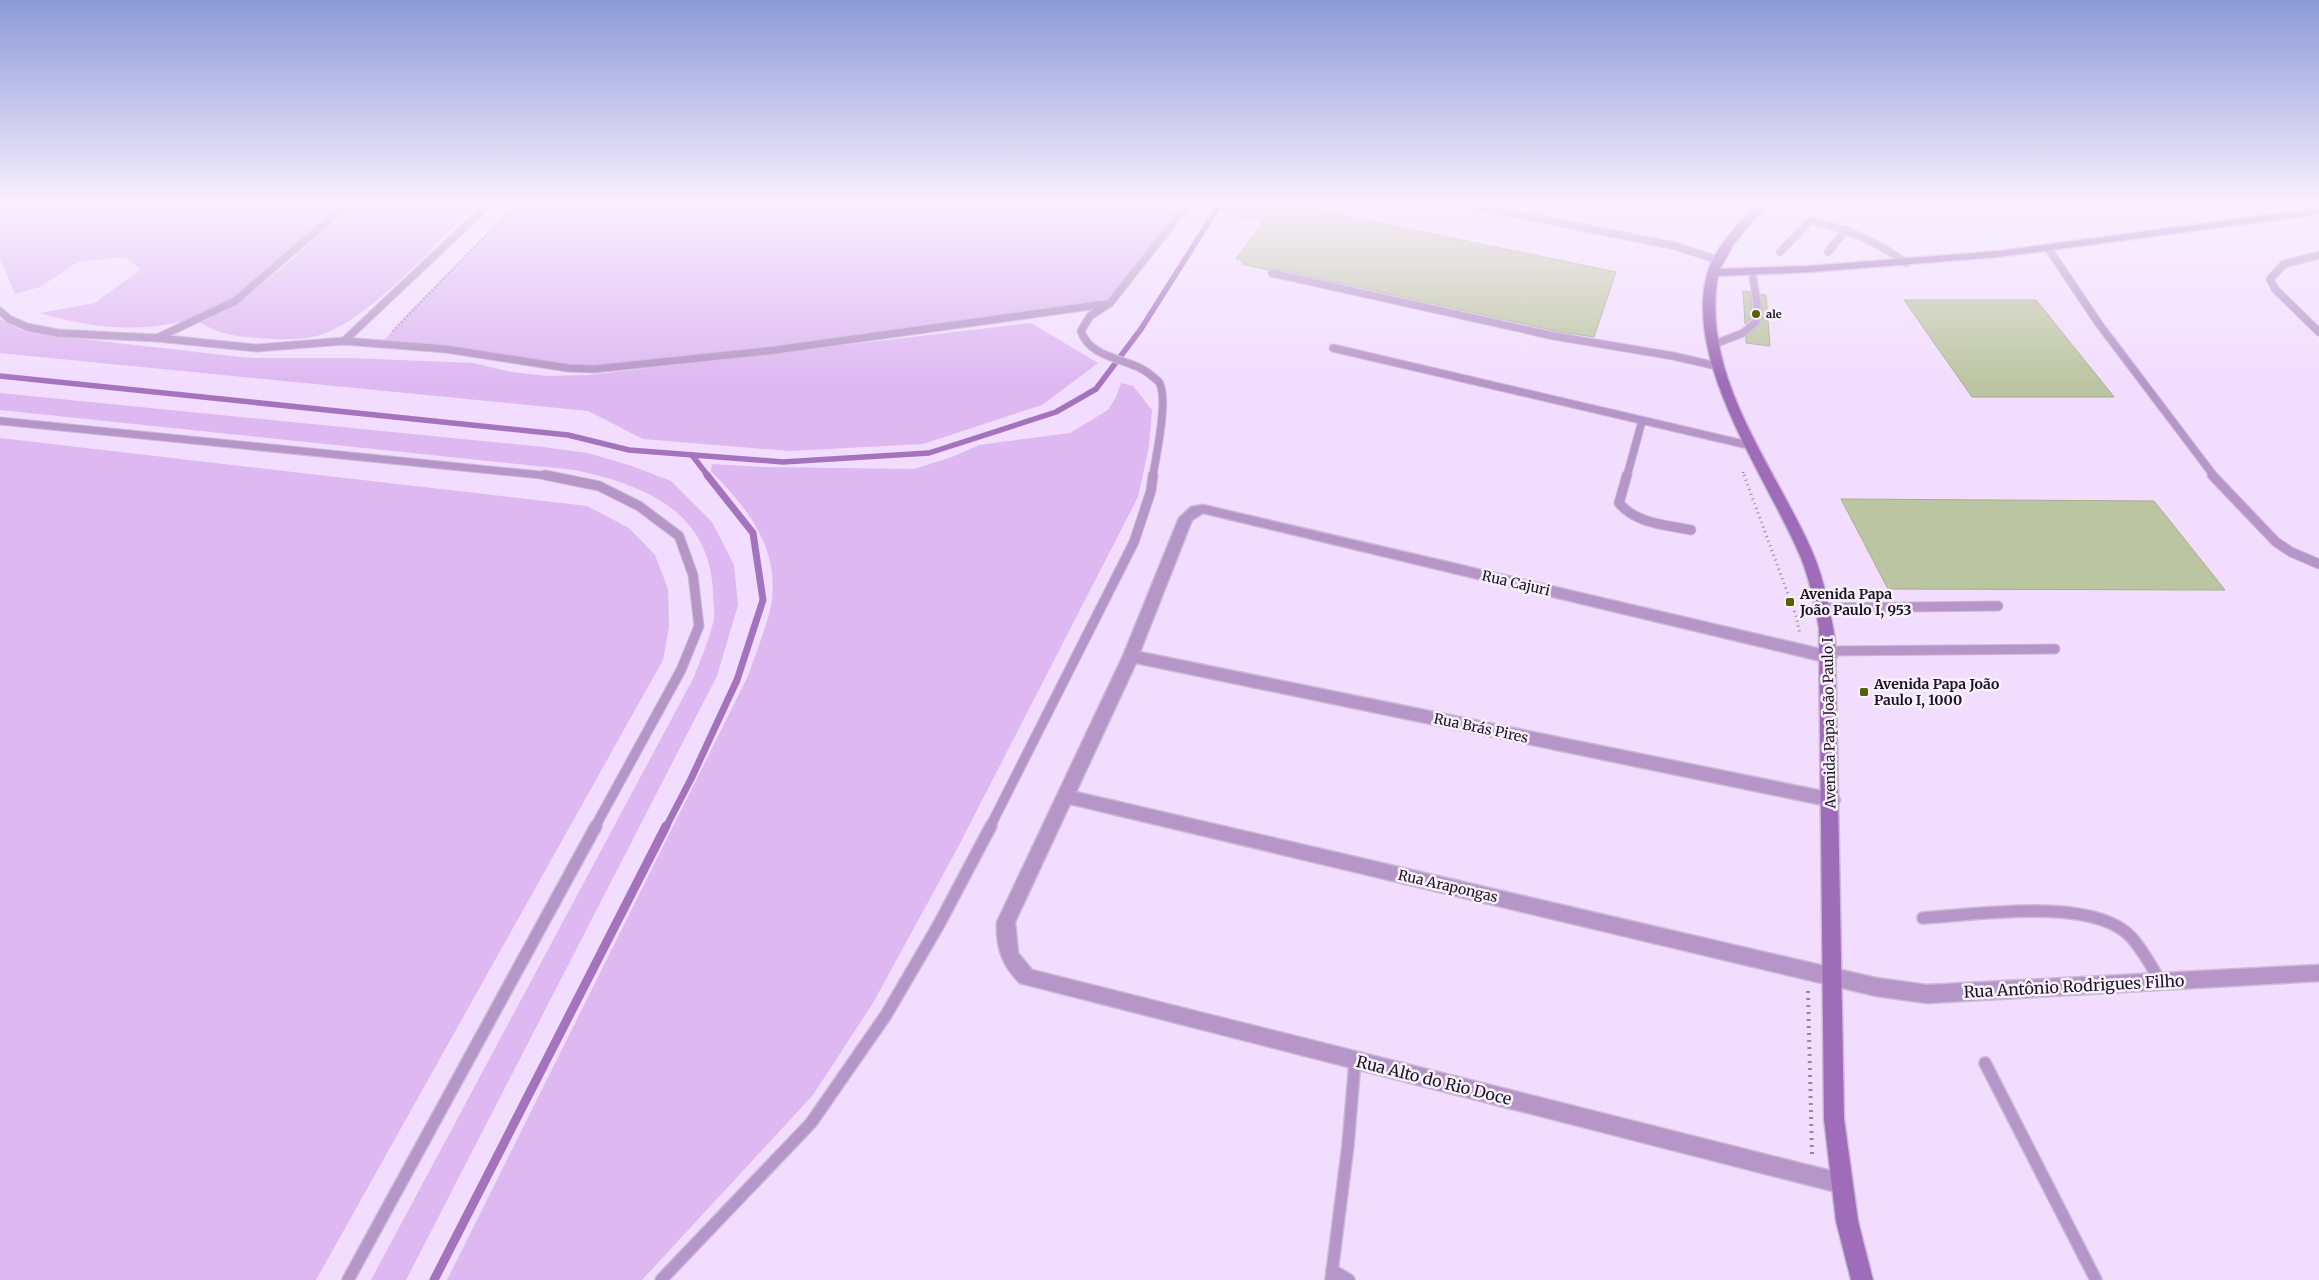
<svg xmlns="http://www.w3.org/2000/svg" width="2319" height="1280" viewBox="0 0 2319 1280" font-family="Merriweather,serif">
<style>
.green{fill:#ddb8f1}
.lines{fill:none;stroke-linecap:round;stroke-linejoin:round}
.stream-far2{stroke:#a473be;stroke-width:5.5}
.stream-far1{stroke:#a473be;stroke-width:7}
.stream{stroke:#a473be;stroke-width:9}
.building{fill:#bcc5a1;stroke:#a6ae8b}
.lane-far2-casing{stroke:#cbb9d6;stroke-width:9}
.lane-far1-casing{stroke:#cbb9d6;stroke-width:11}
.lane-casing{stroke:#cbb9d6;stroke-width:14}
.street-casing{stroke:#cbb9d6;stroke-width:3}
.secondary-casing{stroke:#cbb9d6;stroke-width:3}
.path-far2{stroke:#95869d;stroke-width:2.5;stroke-dasharray:1 3;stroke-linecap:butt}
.path-far1{stroke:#95869d;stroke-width:3;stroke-dasharray:1 4;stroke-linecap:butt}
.path{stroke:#95869d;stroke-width:4;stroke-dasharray:2 5;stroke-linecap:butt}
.lane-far2{stroke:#b695c8;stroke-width:7}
.lane-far1{stroke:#b695c8;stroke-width:9}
.lane{stroke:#b695c8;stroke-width:11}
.street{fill:#b695c8;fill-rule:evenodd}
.secondary{fill:#9e6cb8;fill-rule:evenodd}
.poi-dot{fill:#546204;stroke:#f8f0fd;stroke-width:2}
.labels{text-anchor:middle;stroke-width:5;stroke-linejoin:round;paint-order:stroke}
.far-poi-label{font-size:11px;font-weight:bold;fill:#1c1520;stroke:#f8f0fd;text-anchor:start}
.street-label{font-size:14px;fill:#1c1520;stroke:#f8f0fd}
.poi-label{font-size:14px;font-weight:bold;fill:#1c1520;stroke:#f8f0fd;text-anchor:start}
.near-street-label{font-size:16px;fill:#1c1520;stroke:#f8f0fd}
</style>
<rect width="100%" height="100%" fill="#f2ddfe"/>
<g class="green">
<path d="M0 204H342C306 235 272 271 232 299 176 337 102 332 40 313L95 303 141 269 124 257 78 262 40 287 15 294 0 258Z"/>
<path d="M353 204H476C438 241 367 323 317 336 299 340 278 340 260 338 236 337 220 334 199 322 259 295 305 247 353 204Z"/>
<path d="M516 204H1188L1110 303 775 350 594 369 381 344 408 313Z"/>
<path d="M0 319 21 330 48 335 249 358H350L473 363 511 372 546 376 589 375 1031 323 1098 363 1042 405 923 444 789 451 643 439 588 411 0 353Z"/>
<path d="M1121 383 1133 386 1152 410 1149 446 1138 497 957 849 873 1003 813 1095 642 1280H447L748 676C755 655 770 619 772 599 778 545 746 507 711 471L712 464 763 467 914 469 952 457 979 445 1070 433 1108 410 1116 397Z"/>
<path d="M0 393 543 447 587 453 629 465 671 481 712 522 734 565 738 605 717 676 406 1280H371L694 677C701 658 710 638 714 619 715 611 713 600 713 592 710 511 644 485 575 470L0 410Z"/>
<path d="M0 438 587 506 629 528 655 555 668 589 669 627 663 660 316 1280H0Z"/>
</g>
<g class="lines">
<g class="stream-far2">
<path d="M0 376 568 435 629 450 783 462 929 453 1056 412 1096 389 1141 329 1220 204"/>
<path d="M692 455 708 476"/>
</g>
<path class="stream-far1" d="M666 827 691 779 737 680 763 600 753 533 707 475"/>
<path class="stream" d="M434 1280 666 826"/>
</g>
<g class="building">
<path d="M1222 204H1289L1616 272 1594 337 1560 332 1273 268 1268 270 1242 264 1244 261 1236 259 1264 221 1221 212Z"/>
<path d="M1743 291 1750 292 1752 303 1751 319 1745 324Z"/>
<path d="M1761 294 1766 295 1770 346 1746 343V337L1761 324Z"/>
<path d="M1904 300H2036L2114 397H1972Z"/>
<path d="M1841 499 2154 501 2225 590 1888 589Z"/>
</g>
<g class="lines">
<defs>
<g id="lane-far2">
<path d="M1467 204 1675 246 1718 260"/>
<path d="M2048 248 2099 324 2214 476"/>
<path d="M1780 252 1809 222 1813 221C1848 230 1877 241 1906 263"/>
<path d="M1828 252 1846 229"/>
<path d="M2319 255 2284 264 2270 279 2275 289 2319 332"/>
<path d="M1272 273 1554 336 1673 356 1717 366"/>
<path d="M0 311 9 319 27 327 58 333 157 338 257 348 344 341 446 349 568 368 594 369 775 350 1105 304"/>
<path d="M157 338 235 301 347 204"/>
<path d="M344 341 489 204"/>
<path d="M1712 345 1743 333 1756 322 1757 303 1752 271"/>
<path d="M1333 348 1752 446"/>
<path d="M0 421 551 476"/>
<path d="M1153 476C1156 455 1168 403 1160 384 1159 381 1155 379 1152 376 1131 357 1091 361 1081 331L1090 316 1110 303 1188 204"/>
<path d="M1627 476 1642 421"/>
</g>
<g id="lane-far1">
<path d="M545 475 599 486 639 506 679 536 693 575 699 626 681 670 595 827"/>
<path d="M1627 475 1619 503C1636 524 1667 525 1691 530"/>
<path d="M2212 475 2276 542 2291 552 2319 564"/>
<path d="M1823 608 1998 606"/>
<path d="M1829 651 2055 649"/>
<path d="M990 827 1134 542 1151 491 1153 475"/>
</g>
<g id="lane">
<path d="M1923 918C1976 915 2093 896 2131 937 2143 950 2152 968 2161 982"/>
<path d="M1985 1063 2096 1280"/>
<path d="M1332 1270 1349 1280"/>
<path d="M348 1280 596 826"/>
<path d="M661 1280 811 1123 886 1015 938 926 991 826"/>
<path d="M1331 1280 1348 1145 1355 1061"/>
</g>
<path id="street" d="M1203 505 1829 651 1834 653 1837 657 1834 661 1829 663 1203 513 1192 520 1140 652 1832 793 1838 795 1840 800 1838 805 1832 807 1136 663 1076 792 1876 978 1927 985 2319 965V981L1927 1003 1876 996 1070 804 1015 922 1018 953 1032 970 1840 1173 1847 1176 1850 1183 1847 1190 1840 1193 1020 983C1002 966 996 947 997 922L1123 656 1179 518 1191 507Z"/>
<path id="secondary" d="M1757 204H1767L1733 245 1720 269 1810 266 1998 251 2319 208V214L1998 257 1810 272 1718 276C1700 376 1774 465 1812 551 1824 579 1830 609 1835 639L1844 1119 1858 1221 1873 1280H1851L1836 1221 1824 1119 1819 628C1814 602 1809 575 1798 551 1764 474 1684 362 1707 274 1715 247 1738 224 1757 204Z"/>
</defs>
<use href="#lane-far2" class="lane-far2-casing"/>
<use href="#lane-far1" class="lane-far1-casing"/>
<use href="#lane" class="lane-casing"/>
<use href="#street" class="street-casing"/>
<use href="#secondary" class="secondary-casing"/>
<g class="path-far2">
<path d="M393 331 516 204"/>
<path d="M1743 472 1744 476"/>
</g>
<path class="path-far1" d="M1744 475 1796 616 1800 634"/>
<path class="path" d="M1808 991 1812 1155"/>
<use href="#lane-far2" class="lane-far2"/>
<use href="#lane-far1" class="lane-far1"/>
<use href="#lane" class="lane"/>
<use href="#street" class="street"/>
<use href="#secondary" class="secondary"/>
</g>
<linearGradient id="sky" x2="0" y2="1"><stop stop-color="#8d9ad7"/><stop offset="0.53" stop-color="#f9f0ff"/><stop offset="1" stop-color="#f9f0ff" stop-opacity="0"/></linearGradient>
<rect width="2319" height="383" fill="url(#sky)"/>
<g class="poi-dot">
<circle cx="1756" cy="314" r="5"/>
<rect x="1785" y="597" width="10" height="10" rx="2.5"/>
<rect x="1859" y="687" width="10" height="10" rx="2.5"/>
</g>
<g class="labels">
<g class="far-poi-label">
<text x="1766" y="318">ale</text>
</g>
<g class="street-label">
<text transform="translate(1516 583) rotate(13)" y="5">Rua Cajuri</text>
<text transform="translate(1829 723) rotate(-91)" y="5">Avenida Papa João Paulo I</text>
<text transform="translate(1481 728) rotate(12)" y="5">Rua Brás Pires</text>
<text transform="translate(1448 886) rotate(13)" y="5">Rua Arapongas</text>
</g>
<g class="poi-label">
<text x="1800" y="599">Avenida Papa<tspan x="1800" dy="16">João Paulo I, 953</tspan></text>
<text x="1874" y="689">Avenida Papa João<tspan x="1874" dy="16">Paulo I, 1000</tspan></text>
</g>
<g class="near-street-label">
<text transform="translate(2074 986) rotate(-3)" y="6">Rua Antônio Rodrigues Filho</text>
<text transform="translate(1434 1080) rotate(14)" y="6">Rua Alto do Rio Doce</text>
</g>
</g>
</svg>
